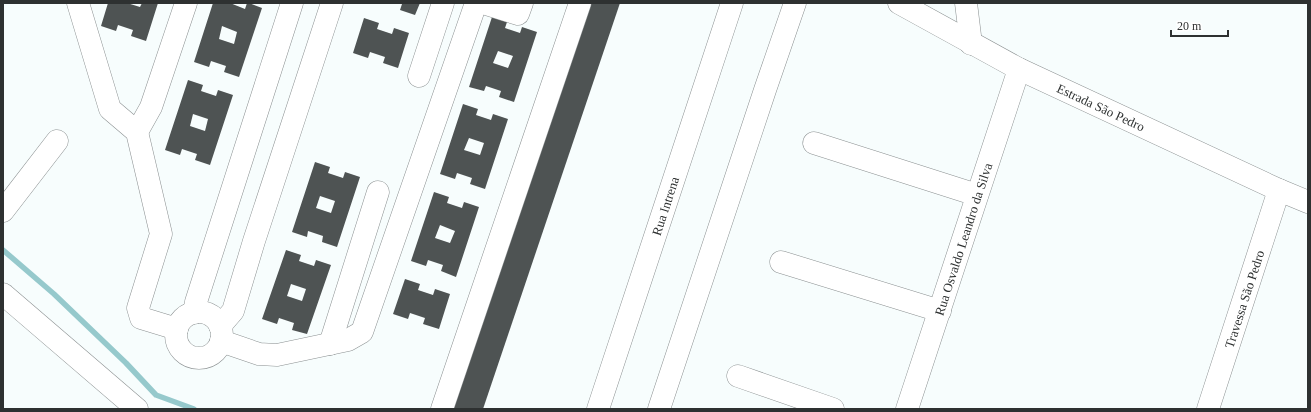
<svg xmlns="http://www.w3.org/2000/svg" width="1311" height="412" viewBox="0 0 1311 412" font-family="Georgia,serif">
<style>
.lines{fill:none;stroke-linecap:round;stroke-linejoin:round}
.stream{stroke:#96c9cc;stroke-width:5.5}
.building{fill:#4e5353;fill-rule:evenodd}
.minor-casing{stroke:#8c9192;stroke-width:23}
.minor{stroke:#fff;stroke-width:22}
.labels{text-anchor:middle;stroke-width:4;stroke-linejoin:round;paint-order:stroke}
.street-label{font-size:13px;fill:#2e3131;stroke:#fff}
</style>
<rect width="100%" height="100%" fill="#f7fdfd"/>
<g class="lines">
<path class="stream" d="M3 250 54 294 126 363 156 395 194 409"/>
</g>
<g class="building">
<path d="M108 3H127L140 7 142 3H158L146 41 131 36 133 30 118 25 116 31 101 26Z"/>
<path d="M213 3H230L245 9 247 3H249L262 8 239 77 224 72 226 66 211 61 209 67 194 62ZM222 26 237 32 234 44 219 39Z"/>
<path d="M399 3H420L415 15 400 10 402 4Z"/>
<path d="M590 3H620L483 409H452Z"/>
<path d="M492 17 507 22 505 28 520 33 522 27 537 32 514 102 499 97 501 91 486 86 484 91 469 87ZM498 51 513 56 508 68 493 63Z"/>
<path d="M364 18 379 23 377 29 392 34 394 28 409 33 398 68 383 63 385 57 370 52 368 58 353 53Z"/>
<path d="M188 80 203 85 201 91 216 96 218 90 233 95 210 165 195 160 197 154 182 149 180 155 165 150ZM193 114 208 119 205 131 190 126Z"/>
<path d="M463 104 478 109 476 115 491 120 493 114 508 119 485 189 470 184 472 178 457 173 455 179 440 174ZM469 138 484 143 480 155 464 150Z"/>
<path d="M315 162 330 167 328 173 343 178 345 172 360 177 337 247 322 242 323 236 308 231 307 237 292 232ZM320 196 335 201 331 213 316 208Z"/>
<path d="M434 192 449 197 447 203 462 208 464 202 479 207 456 277 441 271 443 265 428 260 426 266 411 261ZM440 225 455 231 450 243 435 238Z"/>
<path d="M286 250 301 255 299 261 314 266 316 260 331 265 307 334 292 330 294 323 279 318 277 324 262 319ZM291 284 306 289 302 301 287 296Z"/>
<path d="M405 279 420 284 418 290 433 295 435 289 450 294 439 329 423 324 425 318 410 313 408 319 393 314Z"/>
</g>
<g class="lines">
<defs>
<g id="minor">
<path d="M78 3 110 109 137 132 161 234 138 308 141 318 177 329"/>
<path d="M483 3 518 14 522 3"/>
<path d="M899 3 1019 69 1279 190 1308 202"/>
<path d="M966 3 971 44"/>
<path d="M419 76 443 3"/>
<path d="M137 132 151 107 186 3"/>
<path d="M814 143 977 195"/>
<path d="M3 211 57 141"/>
<path d="M781 262 940 311"/>
<path d="M3 294 137 409"/>
<circle cx="199" cy="335" r="23"/>
<path d="M194 313 196 302 292 3"/>
<path d="M220 326 233 311 254 241 332 3"/>
<path d="M221 341 259 354 277 355 348 340 362 332 476 3"/>
<path d="M330 344 378 192"/>
<path d="M738 376 833 409"/>
<path d="M442 409 580 3"/>
<path d="M598 409 732 3"/>
<path d="M659 409 765 90 795 3"/>
<path d="M907 409 1019 69"/>
<path d="M1208 409 1279 190"/>
</g>
</defs>
<use href="#minor" class="minor-casing"/>
<use href="#minor" class="minor"/>
</g>
<g class="labels">
<g class="street-label">
<text transform="translate(1101 107) rotate(25)" y="5">Estrada São Pedro</text>
<text transform="translate(665 206) rotate(-72)" y="5">Rua Intrena</text>
<text transform="translate(963 239) rotate(-72)" y="5">Rua Osvaldo Leandro da Silva</text>
<text transform="translate(1244 299) rotate(-72)" y="5">Travessa São Pedro</text>
</g>
</g>
<rect width="1311" height="412" fill="none" stroke="#2e3131" stroke-width="8"/>
<path d="M1171 30v6h57v-6" fill="none" stroke="#2e3131" stroke-width="2"/>
<text x="1177" y="30" font-size="12" fill="#2e3131" stroke="#ffffff" stroke-width="3" paint-order="stroke">20 m</text>
</svg>
